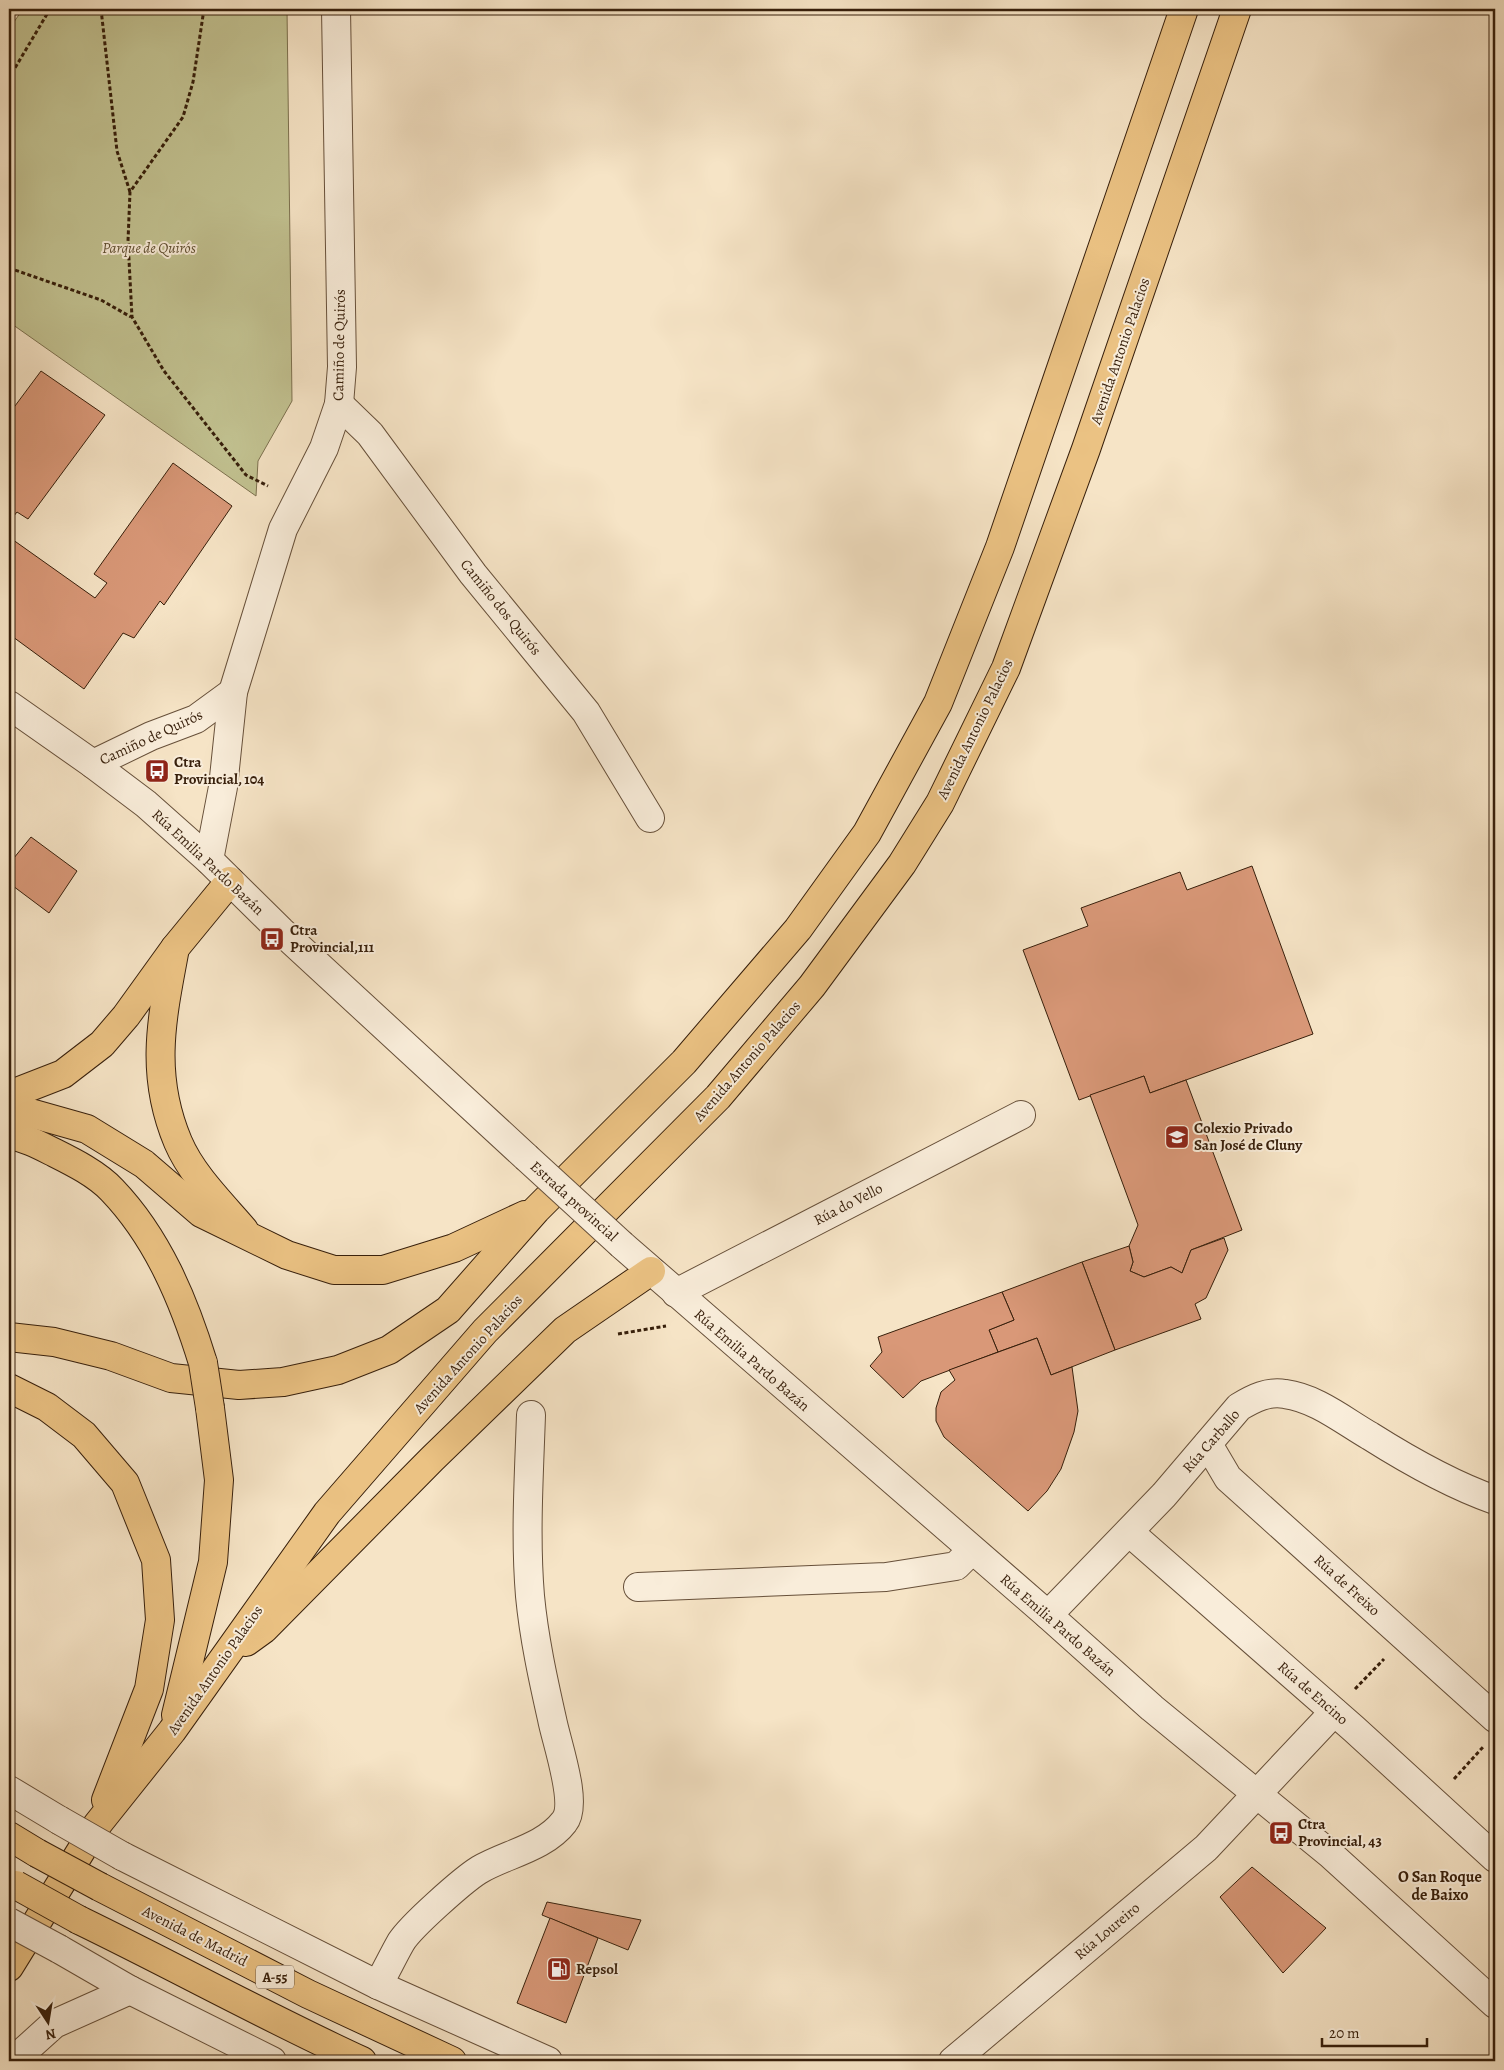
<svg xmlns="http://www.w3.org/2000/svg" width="1504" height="2070" viewBox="0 0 1504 2070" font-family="Alegreya,serif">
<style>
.green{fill:#c2c291;stroke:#7c704e}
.building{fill:#d99878;stroke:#371f0b}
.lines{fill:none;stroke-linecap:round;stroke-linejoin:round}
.minor-casing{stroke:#67503a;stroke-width:30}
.tertiary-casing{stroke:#67503a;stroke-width:30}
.primary-casing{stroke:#371f0b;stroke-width:30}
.trunk-casing{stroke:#371f0b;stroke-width:30}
.path{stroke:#371f0b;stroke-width:3;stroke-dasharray:4 2.5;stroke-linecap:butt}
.minor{stroke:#f9edda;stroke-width:28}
.tertiary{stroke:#f9edda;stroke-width:28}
.primary{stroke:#ebc283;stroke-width:28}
.trunk{stroke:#ebc283;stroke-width:28}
.minor-bridge-casing{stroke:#67503a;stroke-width:30;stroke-linecap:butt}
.tertiary-bridge-casing{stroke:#67503a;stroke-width:30;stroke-linecap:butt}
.primary-bridge-casing{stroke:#371f0b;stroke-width:30;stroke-linecap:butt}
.trunk-bridge-casing{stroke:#371f0b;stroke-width:30;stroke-linecap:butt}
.minor-bridge{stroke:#f9edda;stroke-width:28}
.tertiary-bridge{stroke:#f9edda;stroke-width:28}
.primary-bridge{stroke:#ebc283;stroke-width:28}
.trunk-bridge{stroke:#ebc283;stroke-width:28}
.labels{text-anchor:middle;stroke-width:4;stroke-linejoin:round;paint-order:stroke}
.shield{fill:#f9edda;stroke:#715d49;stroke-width:1}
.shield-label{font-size:14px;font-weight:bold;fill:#371f0b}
.park-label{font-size:15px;font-style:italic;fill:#615033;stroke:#f9edda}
.street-label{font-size:15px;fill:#371f0b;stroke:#f9edda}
.poi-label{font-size:15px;font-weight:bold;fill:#371f0b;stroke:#f9edda;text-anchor:start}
.neighbourhood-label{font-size:16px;font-weight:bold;fill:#371f0b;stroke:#f9edda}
</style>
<rect width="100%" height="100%" fill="#f6e4c6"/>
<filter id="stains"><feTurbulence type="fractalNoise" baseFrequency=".004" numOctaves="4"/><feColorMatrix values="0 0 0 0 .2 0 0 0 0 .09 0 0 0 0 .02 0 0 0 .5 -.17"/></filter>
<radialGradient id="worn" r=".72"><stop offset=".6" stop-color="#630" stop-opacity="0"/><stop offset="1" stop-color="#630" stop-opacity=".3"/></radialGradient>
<path class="green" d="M23 9H287L292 401 258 461 256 496 9 322V29Z"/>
<g class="building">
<path d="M41 371 105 415 28 519 17 512 9 522V414Z"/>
<path d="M173 463 232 506 164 605 160 601 134 638 123 633 84 689 9 634V537L95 598 107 583 94 574Z"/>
<path d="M31 837 77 871 49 913 9 883V864Z"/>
<path d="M1252 866 1313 1034 1150 1093 1144 1076 1079 1100 1023 950 1088 926 1081 908 1180 872 1187 890Z"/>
<path d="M1144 1076 1150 1093 1186 1080 1242 1230 1191 1250 1182 1273 1171 1267 1144 1277 1130 1271 1133 1262 1129 1246 1138 1225 1090 1095Z"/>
<path d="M1224 1238 1228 1250 1206 1298 1195 1304 1201 1319 1115 1350 1082 1262 1129 1246 1133 1262 1130 1271 1144 1277 1171 1267 1182 1273 1191 1250Z"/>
<path d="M1082 1262 1115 1350 1051 1375 1037 1338 998 1352 989 1330 1014 1320 1002 1292Z"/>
<path d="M1002 1292 1014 1320 989 1330 998 1352 921 1381 903 1398 870 1366 882 1352 878 1337Z"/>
<path d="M1037 1338 1051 1375 1072 1367 1078 1411 1074 1432 1061 1469 1047 1491 1028 1511 944 1437 936 1421V1408L941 1392 955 1380 949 1370Z"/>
<path d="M1252 1867 1326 1928 1283 1973 1220 1897Z"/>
<path d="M547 1902 641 1920 628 1950 542 1915Z"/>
<path d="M550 1918 598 1938 566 2023 517 2003Z"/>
</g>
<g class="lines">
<defs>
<g id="minor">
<path d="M339 404 370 434 473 574 586 712 650 818"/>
<path d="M93 764 151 736 196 719 233 692"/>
<path d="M209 860 223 787 233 692 283 529 324 448 339 404 342 367 336 9"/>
<path d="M676 1293 1021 1115"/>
<path d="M1208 1444 1228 1478 1495 1718"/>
<path d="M1129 1532 1354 1729 1495 1858"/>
<path d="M638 1587 886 1577 956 1566 972 1550"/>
<path d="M1048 1615 1164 1495 1239 1407C1254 1398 1268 1391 1285 1394 1316 1398 1344 1421 1370 1436 1408 1460 1452 1485 1495 1500"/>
<path d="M9 1790 59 1820"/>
<path d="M122 1856 378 1985 548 2061"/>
<path d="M59 1949 130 1990 272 2061"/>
<path d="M378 1985C386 1971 393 1956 401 1942 411 1926 463 1880 479 1870 506 1854 544 1848 564 1822 579 1804 556 1741 552 1719 543 1679 534 1638 530 1596 525 1536 529 1475 531 1415"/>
<path d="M13 2061 54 2024 130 1990"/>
<path d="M953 2061 1206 1848 1334 1712"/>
</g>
<g id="tertiary">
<path d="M9 705 93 764 146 804 209 860 281 931 526 1157"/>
<path d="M622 1245 1048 1615 1152 1708 1330 1854 1495 2004"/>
</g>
<g id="primary">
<path d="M175 948C162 1018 149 1073 178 1142 192 1175 221 1203 244 1230"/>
<path d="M9 1095 63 1074 102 1044 126 1016 175 948 230 881"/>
<path d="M9 1107 87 1129 144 1164 201 1213 287 1255 334 1270H383L454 1248 525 1215"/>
<path d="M9 1135C26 1138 39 1145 55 1153 73 1162 97 1174 112 1190 158 1238 184 1301 203 1363"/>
<path d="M9 1337 54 1342 111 1356 171 1378 239 1385 283 1382 338 1370 389 1350 448 1310 536 1210 684 1062 798 929 867 833 938 703 1000 547 1184 9"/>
<path d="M9 1388 47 1407 84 1435 125 1483 156 1560 160 1620 149 1689 106 1800"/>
<path d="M246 1642 264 1629 432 1459 565 1330 651 1271"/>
<path d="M176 1715 213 1562 219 1480 210 1408"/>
<path d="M9 1967 97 1825 172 1731 327 1513 485 1331 718 1097 812 986 902 864 940 803 1006 668 1086 449 1237 9"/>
</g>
<g id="trunk">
<path d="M9 1836 37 1853"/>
<path d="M100 1887 308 1994 452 2061"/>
<path d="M79 1920C174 1966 266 2017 362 2061"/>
</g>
</defs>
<use href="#minor" class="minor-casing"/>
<use href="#tertiary" class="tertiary-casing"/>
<use href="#primary" class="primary-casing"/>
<use href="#trunk" class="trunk-casing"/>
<g class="path">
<path d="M101 9 117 151 130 192"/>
<path d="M204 9 193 82 183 117 130 192 128 241 132 317 164 371 246 475 268 486"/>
<path d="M9 86 12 73 50 9"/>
<path d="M9 268 101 300 131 317"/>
<path d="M618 1334 666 1326"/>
<path d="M1355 1689 1384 1659"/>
<path d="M1454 1779 1483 1747"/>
</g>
<use href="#minor" class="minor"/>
<use href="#tertiary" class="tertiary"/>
<use href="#primary" class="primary"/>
<use href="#trunk" class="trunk"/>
<defs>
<g id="minor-bridge">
<path d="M59 1820 122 1856"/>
<path d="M9 1922 59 1949"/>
</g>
<path id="tertiary-bridge" d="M526 1157 622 1245"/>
<path id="primary-bridge" d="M203 1363 210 1408"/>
<g id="trunk-bridge">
<path d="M37 1853 100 1887"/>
<path d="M16 1885 79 1920"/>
</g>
</defs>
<use href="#minor-bridge" class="minor-bridge-casing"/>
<use href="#tertiary-bridge" class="tertiary-bridge-casing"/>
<use href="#primary-bridge" class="primary-bridge-casing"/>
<use href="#trunk-bridge" class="trunk-bridge-casing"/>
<use href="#minor-bridge" class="minor-bridge"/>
<use href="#tertiary-bridge" class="tertiary-bridge"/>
<use href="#primary-bridge" class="primary-bridge"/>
<use href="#trunk-bridge" class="trunk-bridge"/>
</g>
<defs>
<symbol id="bus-square" viewBox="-11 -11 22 22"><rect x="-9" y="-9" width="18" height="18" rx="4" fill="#8f2418" stroke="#f9edda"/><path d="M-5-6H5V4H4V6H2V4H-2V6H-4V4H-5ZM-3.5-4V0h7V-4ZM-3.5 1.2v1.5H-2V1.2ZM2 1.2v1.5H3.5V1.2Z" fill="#fff"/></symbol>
<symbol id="school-square" viewBox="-11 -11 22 22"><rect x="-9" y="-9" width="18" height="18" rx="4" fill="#8f2418" stroke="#f9edda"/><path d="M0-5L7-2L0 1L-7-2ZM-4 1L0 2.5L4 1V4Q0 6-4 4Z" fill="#fff"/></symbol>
<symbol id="fuel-square" viewBox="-11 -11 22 22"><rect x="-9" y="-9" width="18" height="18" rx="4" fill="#8f2418" stroke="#f9edda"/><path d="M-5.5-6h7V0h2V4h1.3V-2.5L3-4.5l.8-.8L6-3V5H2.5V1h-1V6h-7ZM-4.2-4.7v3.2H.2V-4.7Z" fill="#fff"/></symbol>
</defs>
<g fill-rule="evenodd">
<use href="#bus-square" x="143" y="757" width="28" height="28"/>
<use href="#bus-square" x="258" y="925" width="28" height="28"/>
<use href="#school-square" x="1163" y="1123" width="28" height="28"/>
<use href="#bus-square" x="1267" y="1819" width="28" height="28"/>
<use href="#fuel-square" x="545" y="1955" width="28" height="28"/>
</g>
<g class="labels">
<rect class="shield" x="256" y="1965.5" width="38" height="23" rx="4"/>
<g class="shield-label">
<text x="275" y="1982">A-55</text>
</g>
<g class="park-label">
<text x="149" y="253">Parque de Quirós</text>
</g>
<g class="street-label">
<text transform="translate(339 345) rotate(-89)" y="5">Camiño de Quirós</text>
<text transform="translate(1120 351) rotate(-71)" y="5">Avenida Antonio Palacios</text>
<text transform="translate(501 607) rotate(51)" y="5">Camiño dos Quirós</text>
<text transform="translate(975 729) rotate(-64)" y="5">Avenida Antonio Palacios</text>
<text transform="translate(151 737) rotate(-25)" y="5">Camiño de Quirós</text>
<text transform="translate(208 862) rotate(43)" y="5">Rúa Emilia Pardo Bazán</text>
<text transform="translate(747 1061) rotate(-49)" y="5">Avenida Antonio Palacios</text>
<text transform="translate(574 1201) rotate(42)" y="5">Estrada provincial</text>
<text transform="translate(848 1204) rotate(-27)" y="5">Rúa do Vello</text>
<text transform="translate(468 1354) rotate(-48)" y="5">Avenida Antonio Palacios</text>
<text transform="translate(752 1360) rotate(41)" y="5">Rúa Emilia Pardo Bazán</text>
<text transform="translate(1211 1441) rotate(-49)" y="5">Rúa Carballo</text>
<text transform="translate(1347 1585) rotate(42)" y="5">Rúa de Freixo</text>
<text transform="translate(1058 1625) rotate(41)" y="5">Rúa Emilia Pardo Bazán</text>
<text transform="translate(215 1670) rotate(-55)" y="5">Avenida Antonio Palacios</text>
<text transform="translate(1313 1693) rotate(41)" y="5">Rúa de Encino</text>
<text transform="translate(1107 1931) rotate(-40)" y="5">Rúa Loureiro</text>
<text transform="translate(195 1936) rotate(27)" y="5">Avenida de Madrid</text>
</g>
<g class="poi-label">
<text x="174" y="767">Ctra<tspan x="174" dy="17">Provincial, 104</tspan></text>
<text x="290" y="935">Ctra<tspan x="290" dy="17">Provincial,111</tspan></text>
<text x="1194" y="1133">Colexio Privado<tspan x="1194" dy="17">San José de Cluny</tspan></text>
<text x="1298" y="1829">Ctra<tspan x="1298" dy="17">Provincial, 43</tspan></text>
<text x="576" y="1974">Repsol</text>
</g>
<g class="neighbourhood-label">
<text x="1440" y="1882">O San Roque<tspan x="1440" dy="18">de Baixo</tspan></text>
</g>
</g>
<rect width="1504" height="2070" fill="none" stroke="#f6e4c6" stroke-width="30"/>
<rect x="10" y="10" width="1484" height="2050" fill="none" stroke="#371f0b" stroke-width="2.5"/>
<rect x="15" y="15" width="1474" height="2040" fill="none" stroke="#371f0b"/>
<g transform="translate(48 2022) rotate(168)" stroke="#f9edda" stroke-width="4" paint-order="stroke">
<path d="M0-4L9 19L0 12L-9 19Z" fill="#371f0b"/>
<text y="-8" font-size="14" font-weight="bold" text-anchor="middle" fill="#371f0b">N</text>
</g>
<path d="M1322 2038v8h105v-8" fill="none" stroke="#371f0b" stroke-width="2.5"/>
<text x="1329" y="2038" font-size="15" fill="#371f0b" stroke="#f9edda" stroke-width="4" paint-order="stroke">20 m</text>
<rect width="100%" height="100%" filter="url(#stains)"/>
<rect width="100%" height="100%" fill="url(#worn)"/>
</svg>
